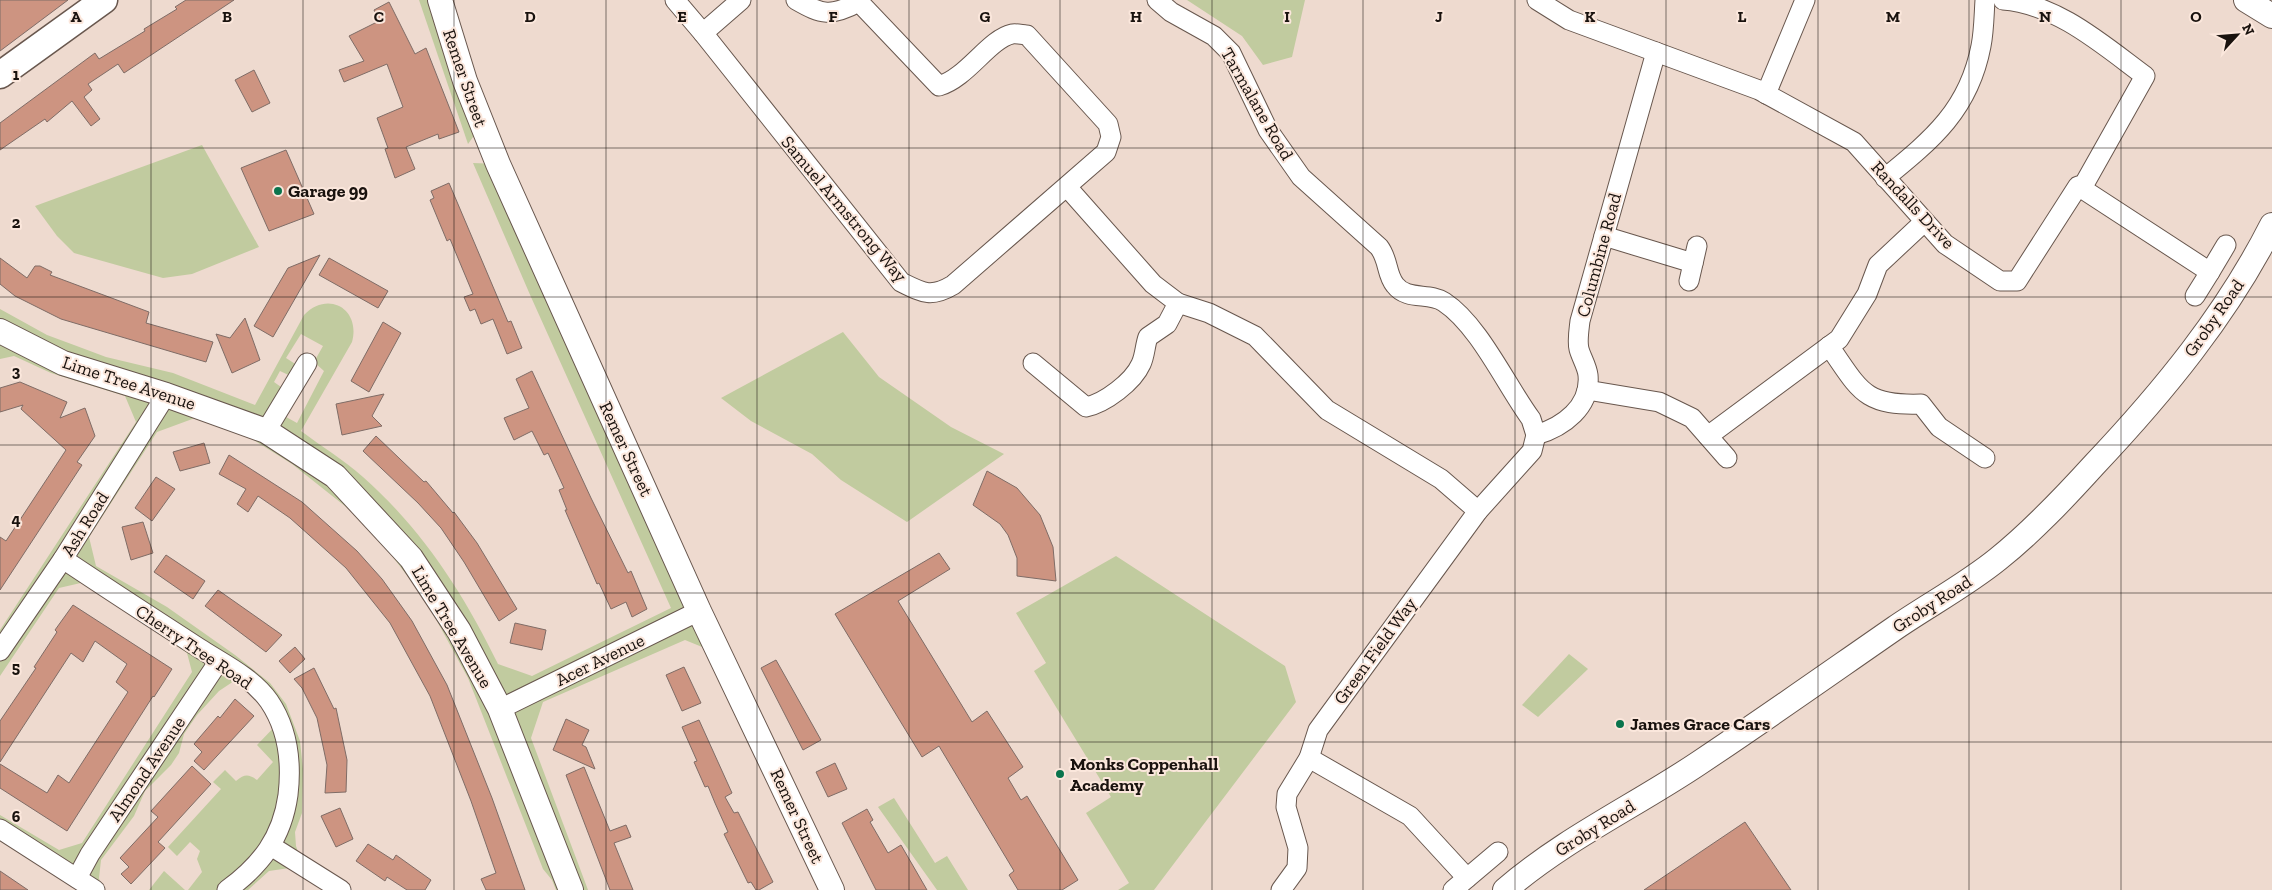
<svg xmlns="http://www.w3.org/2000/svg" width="2272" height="890" viewBox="0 0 2272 890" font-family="'Zilla Slab',serif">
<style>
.green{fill:#c1cb9f;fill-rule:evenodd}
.building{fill:#cd9481;stroke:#7f6c66}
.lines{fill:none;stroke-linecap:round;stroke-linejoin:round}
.minor-casing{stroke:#68574e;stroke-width:21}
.tertiary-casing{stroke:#68574e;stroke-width:26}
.secondary-casing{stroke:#68574e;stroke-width:29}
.minor{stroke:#fff;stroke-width:19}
.tertiary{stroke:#fff;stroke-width:24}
.secondary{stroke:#fff;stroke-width:26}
.grid{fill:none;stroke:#19120e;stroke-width:1;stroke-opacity:0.55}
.poi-dot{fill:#0a744d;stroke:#fbe7dc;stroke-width:2}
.labels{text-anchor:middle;stroke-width:4;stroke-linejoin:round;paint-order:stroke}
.street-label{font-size:18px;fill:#19120e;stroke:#fbe7dc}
.poi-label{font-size:18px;font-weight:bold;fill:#19120e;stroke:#fbe7dc;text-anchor:start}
.grid-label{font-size:16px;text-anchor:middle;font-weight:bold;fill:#19120e;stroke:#fbe7dc;stroke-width:4;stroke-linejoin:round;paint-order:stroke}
</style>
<rect width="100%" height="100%" fill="#eedacf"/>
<g class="green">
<path d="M419 0H440L481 126 468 144Z"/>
<path d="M1187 0H1305L1292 57 1263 65 1242 36Z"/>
<path d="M202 145 259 247 192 274 163 278 74 253 57 236 35 206Z"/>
<path d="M473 163 498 164 707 649 685 640 543 702 531 738 588 890H556L552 880 543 869 468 678 425 599 379 539 355 514 292 464 241 432 195 418 157 432 89 537 96 566 167 607 235 655 270 683 286 704 300 741 303 769 302 813 295 832 296 846 303 866 269 871 248 890H188L202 872 197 859 200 851 190 842 177 856 168 847 221 789 213 782 225 770 236 781C245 774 248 774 257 780L273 762 257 745 281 720 267 699 234 681 219 691 197 715 184 734 179 753 171 765 145 791 134 816 101 860 99 878 102 890H78L0 841V815L59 850 82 843 192 672 187 653 85 582 59 588 0 676V630L136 422 125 396 51 373 14 356 0 359V309L47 335 74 345 106 357 173 373 255 405 304 315C328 290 361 309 352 342L301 431C321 446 344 460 363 477 422 529 464 594 498 664L532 676 671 608 531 297ZM301 334 323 346 314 362 324 371 297 423 277 412 281 387 274 382 280 371 297 379 303 369 286 358Z"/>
<path d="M843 332 879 377 951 427 1004 454 907 522 841 480 812 454 751 421 721 398Z"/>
<path d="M1116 556 1285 666 1296 702 1154 890H1118L1129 883 1086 813 1111 797 1034 671 1046 663 1016 613Z"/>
<path d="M1569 654 1588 669 1538 717 1522 705Z"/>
<path d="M894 798 935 863 947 856 968 890H937L878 807Z"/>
<path d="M164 871 185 890H149Z"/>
</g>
<g class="building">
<path d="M0 0H68L0 51Z"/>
<path d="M186 0H234L124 73 118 64 88 84 92 90 84 97 100 119 91 126 72 101 47 122 45 119 0 150V123L95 53 99 59 145 31 144 29 177 9 175 7Z"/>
<path d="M389 2 415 54 426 48 459 132 439 139 438 134 406 147 415 169 395 178 385 149 388 148 377 118 403 107 387 64 344 82 339 70 364 61 349 36 379 21 374 10Z"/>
<path d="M254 70 270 103 252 112 235 80Z"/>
<path d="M286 150 314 214 269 231 241 168Z"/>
<path d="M449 183 508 322 511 321 522 348 507 354 493 319 481 324 475 309 470 311 464 297 473 294 450 239 447 241 430 200 434 198 431 191Z"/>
<path d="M320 255 273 337 254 326 288 268Z"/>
<path d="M0 258 27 278 35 266H40L52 272 50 275 149 312 146 323 213 342 206 362 61 319 15 296 0 284Z"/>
<path d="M329 258 388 291 378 308 319 275Z"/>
<path d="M245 318 260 360 232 373 216 334 230 338Z"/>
<path d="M383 322 401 333 369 392 351 381Z"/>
<path d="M532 371 591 498 628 573 631 571 647 609 632 617 626 602 611 609 599 583 597 584 565 510H567L559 490 564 488 548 453 544 455 532 431 514 440 504 418 529 408 516 379Z"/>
<path d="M20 382 67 402 60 418 85 408 95 436 77 462 82 465 0 590V537L6 541 66 450 21 409 23 405 0 412V388Z"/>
<path d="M384 394 372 416 382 426 342 435 336 404Z"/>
<path d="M376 436 424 482 426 481 453 513 454 512 477 543 517 609 499 621 464 562 441 528 418 503 363 451Z"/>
<path d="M204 443 210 463 180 471 173 452Z"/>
<path d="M229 455 302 502 357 551 382 579 412 621 447 685 492 798 525 890H486L481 879 496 873 471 801 430 696 390 623 346 568 290 518 258 496 248 512 237 504 246 489 219 474Z"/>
<path d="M987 471 1017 488 1040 515 1053 547 1056 581 1017 576V558L1008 535 1000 524 973 505Z"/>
<path d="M156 477 175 489 152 521 135 508Z"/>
<path d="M143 522 153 553 131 560 122 527Z"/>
<path d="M939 553 950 569 898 601 972 722 987 711 1023 767 1008 778 1021 800 1027 796 1078 880 1062 890H1018L1009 875 1014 871 939 746 922 757 835 614Z"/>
<path d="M166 555 205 581 193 599 154 572Z"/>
<path d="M218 590 282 635 266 652 205 606Z"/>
<path d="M73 605 172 669 154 697 153 696 67 831 0 788V764L47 793 58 775 69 783 128 692 116 682 127 664 95 641 83 662 71 653 0 762V721L36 668 34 667 57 632 55 630Z"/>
<path d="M515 623 546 630 542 650 510 643Z"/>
<path d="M295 647 305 659 290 673 279 661Z"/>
<path d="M776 660 821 740 803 750 761 668Z"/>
<path d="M684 667 701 703 682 711 666 675Z"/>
<path d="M314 668 334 709 336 708 347 760 346 792 325 793 327 765 317 718 302 688 294 679Z"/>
<path d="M235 699 254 716 204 770 194 761 202 752 194 744 218 716 220 718Z"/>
<path d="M566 719 589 730 582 745 586 747 595 769 553 750Z"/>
<path d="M699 720 732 793 725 797 734 813 738 812 773 882 759 890H756L751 882 748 883 724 834 728 832 715 803 708 786 705 787 694 762 697 761 682 727Z"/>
<path d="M835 763 847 789 828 797 816 772Z"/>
<path d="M192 766 211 784 158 842 165 848 131 884 121 874 129 867 120 858 158 817 151 811Z"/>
<path d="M584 767 610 831 626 825 631 837 614 843 633 890H610L566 775Z"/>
<path d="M340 808 353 839 336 847 321 816Z"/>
<path d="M867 809 873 820 870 822 888 853 901 845 927 890H876L842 823Z"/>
<path d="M1745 822 1791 890H1644Z"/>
<path d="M368 844 393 860 396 855 431 880 425 890H407L387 877 385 881 356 861Z"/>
<path d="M0 871 28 890H0Z"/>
</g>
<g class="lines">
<defs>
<g id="minor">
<path d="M675 0 703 33 901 282C923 293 931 298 953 285L1106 152 1111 137 1108 124 1027 35C1023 35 1016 33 1012 34 989 39 967 78 939 86L859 2C831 17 822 15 796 0"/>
<path d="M1157 0 1171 12 1214 36 1231 53 1268 130 1301 177 1379 247C1389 260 1386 274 1395 285 1407 301 1429 292 1444 302 1479 325 1506 385 1531 419L1536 435"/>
<path d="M1537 0 1569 20 1759 90 1854 142 1945 244 2000 281H2017L2078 186 2210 272 2226 245"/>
<path d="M2003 0C2057 4 2103 45 2145 76L2082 188"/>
<path d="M703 33 741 0"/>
<path d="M1766 94 1805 0"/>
<path d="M1885 178C1933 139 1969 109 1981 46 1984 31 1984 15 1985 0"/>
<path d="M1067 187 1153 284 1178 303 1209 313 1255 336 1327 410 1441 479 1478 511"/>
<path d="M1604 236 1693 263"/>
<path d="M1689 281 1697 246"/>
<path d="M2195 296 2210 272"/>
<path d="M1829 346C1860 390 1863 406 1921 404L1939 427 1985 458"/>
<path d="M1033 363 1086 407C1105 403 1133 382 1141 364 1145 356 1145 345 1148 337L1167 324 1178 303"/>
<path d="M1587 390 1659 402 1692 418 1727 458"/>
<path d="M266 431 307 363"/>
<path d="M1536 435C1563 427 1591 407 1588 375 1587 366 1581 357 1579 349 1577 341 1579 330 1580 321L1656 52"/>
<path d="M1708 436 1839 339 1867 294 1878 265 1924 222"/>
<path d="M63 559C108 589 154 619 199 648 222 663 252 677 269 701 288 729 292 761 288 795 282 838 261 865 227 890"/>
<path d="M0 651 63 559 166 395"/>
<path d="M500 709 699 611"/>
<path d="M1309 758 1410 816 1467 878"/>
<path d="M0 829 95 890"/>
<path d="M271 846 341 890"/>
<path d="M77 878 90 854 219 661"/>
<path d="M1281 890 1297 868 1298 848 1286 807 1287 794 1309 758 1318 730 1478 511 1532 451 1536 435"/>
<path d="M1453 890 1498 852"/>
</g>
<g id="tertiary">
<path d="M440 0 465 81 498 164 699 611 832 890"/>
<path d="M2246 0 2272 16"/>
<path d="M0 331 63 363 166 395 266 431 335 476 411 558 459 631 500 709 571 890"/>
<path d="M1505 890C1564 839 1635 806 1699 763 1765 719 1830 673 1895 628 1930 604 1966 585 1998 559 2033 531 2064 498 2094 465 2163 392 2227 314 2272 225"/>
</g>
<path id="secondary" d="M0 75 104 0"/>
</defs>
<use href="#minor" class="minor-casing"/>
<use href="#tertiary" class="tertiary-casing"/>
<use href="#secondary" class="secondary-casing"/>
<use href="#minor" class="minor"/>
<use href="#tertiary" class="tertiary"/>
<use href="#secondary" class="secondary"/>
</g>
<path class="grid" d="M151 0V890M303 0V890M454 0V890M606 0V890M757 0V890M909 0V890M1060 0V890M1212 0V890M1363 0V890M1515 0V890M1666 0V890M1818 0V890M1969 0V890M2121 0V890M0 148H2272M0 297H2272M0 445H2272M0 593H2272M0 742H2272"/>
<g class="poi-dot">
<circle cx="278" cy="191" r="5"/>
<circle cx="1620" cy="724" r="5"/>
<circle cx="1060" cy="774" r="5"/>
</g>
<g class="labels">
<g class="street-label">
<text transform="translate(465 78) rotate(71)" y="6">Remer Street</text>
<text transform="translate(1257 104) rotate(60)" y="6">Tarmalane Road</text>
<text transform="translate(1913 205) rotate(47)" y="6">Randalls Drive</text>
<text transform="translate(844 209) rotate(50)" y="6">Samuel Armstrong Way</text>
<text transform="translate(1599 255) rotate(-75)" y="6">Columbine Road</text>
<text transform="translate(2214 318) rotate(-55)" y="6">Groby Road</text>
<text transform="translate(129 383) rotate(18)" y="6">Lime Tree Avenue</text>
<text transform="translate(626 449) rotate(65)" y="6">Remer Street</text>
<text transform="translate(85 524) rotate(-58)" y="6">Ash Road</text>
<text transform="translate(1932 604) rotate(-33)" y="6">Groby Road</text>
<text transform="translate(452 627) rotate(59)" y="6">Lime Tree Avenue</text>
<text transform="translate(194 647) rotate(34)" y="6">Cherry Tree Road</text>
<text transform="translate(1375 651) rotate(-54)" y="6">Green Field Way</text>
<text transform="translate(600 660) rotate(-26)" y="6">Acer Avenue</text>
<text transform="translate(147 769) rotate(-56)" y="6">Almond Avenue</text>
<text transform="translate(797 816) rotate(65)" y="6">Remer Street</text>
<text transform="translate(1595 828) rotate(-32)" y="6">Groby Road</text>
</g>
<g class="poi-label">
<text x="288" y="197">Garage 99</text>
<text x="1630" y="730">James Grace Cars</text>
<text x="1070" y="770">Monks Coppenhall<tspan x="1070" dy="21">Academy</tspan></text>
</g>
</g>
<g class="grid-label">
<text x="76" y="22">A</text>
<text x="227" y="22">B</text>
<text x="379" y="22">C</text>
<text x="530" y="22">D</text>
<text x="682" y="22">E</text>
<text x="833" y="22">F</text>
<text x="985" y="22">G</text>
<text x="1136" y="22">H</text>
<text x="1287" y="22">I</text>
<text x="1439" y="22">J</text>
<text x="1590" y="22">K</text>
<text x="1742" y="22">L</text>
<text x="1893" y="22">M</text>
<text x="2045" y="22">N</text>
<text x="2196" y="22">O</text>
<text x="16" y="80">1</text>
<text x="16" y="228">2</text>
<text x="16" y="377">3</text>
<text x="16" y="525">4</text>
<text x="16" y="673">5</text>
<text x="16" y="822">6</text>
</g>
<g transform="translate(2237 35) rotate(64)" stroke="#fbe7dc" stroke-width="4" paint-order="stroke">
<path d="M0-4L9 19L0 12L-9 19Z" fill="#19120e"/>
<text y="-8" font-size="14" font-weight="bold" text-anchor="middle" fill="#19120e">N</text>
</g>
</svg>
